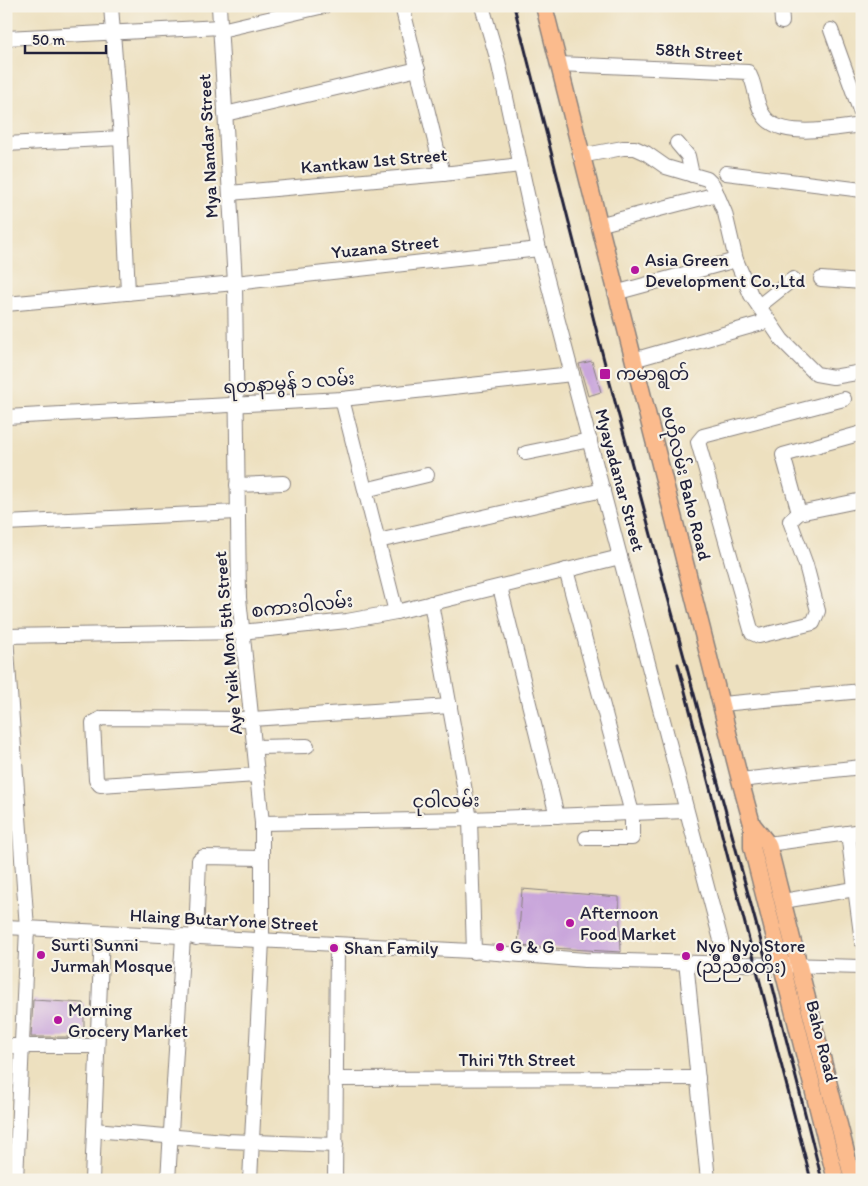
<svg xmlns="http://www.w3.org/2000/svg" width="868" height="1186" viewBox="0 0 868 1186" font-family="Itim,'Noto Sans Myanmar',sans-serif">
<style>
.building{fill:#c9a6db}
.lines{fill:none;stroke-linecap:round;stroke-linejoin:round}
.minor-casing{stroke:#88817d;stroke-width:16}
.major-casing{stroke:#88817d;stroke-width:19}
.minor{stroke:#fff;stroke-width:14}
.major{stroke:#fbbb8d;stroke-width:16}
.rail{stroke:#22223b;stroke-width:3}
.poi-dot{fill:#b5179e;stroke:#f7f3e8;stroke-width:2}
.labels{text-anchor:middle;stroke-width:4.5;stroke-linejoin:round;paint-order:stroke}
.street-label{font-size:18px;fill:#22223b;stroke:#f7f3e8}
.poi-label{font-size:18px;fill:#22223b;stroke:#f7f3e8;text-anchor:start}
</style>
<rect width="100%" height="100%" fill="#f7f3e8"/>
<filter id="ink" filterUnits="userSpaceOnUse"><feTurbulence type="fractalNoise" baseFrequency=".02" numOctaves="2"/><feDisplacementMap in="SourceGraphic" scale="10" xChannelSelector="R" yChannelSelector="G"/><feConvolveMatrix kernelMatrix="1 2 1 2 8 2 1 2 1" color-interpolation-filters="sRGB"/></filter>
<filter id="wash" filterUnits="userSpaceOnUse"><feTurbulence type="fractalNoise" baseFrequency=".0096" numOctaves="4" result="noise"/><feDisplacementMap in="SourceGraphic" scale="20" xChannelSelector="R" yChannelSelector="G"/><feGaussianBlur stdDeviation="1.12" result="paint"/><feColorMatrix in="noise" values="0 0 0 0 0 0 0 0 0 0 0 0 0 0 0 0 0 1.4 0 .05"/><feComposite in="paint" operator="in"/></filter>
<g filter="url(#wash)">
<rect width="100%" height="100%" fill="#ede0bf"/>
<g id="blocks">
<g class="building">
<path d="M592 361 601 392 588 396 579 364Z"/>
<path d="M522 889 619 897 621 952 518 946Z"/>
<path d="M33 1000 84 1003V1037H31Z"/>
</g>
</g>
</g>
<g filter="url(#ink)">
<use href="#blocks" fill-opacity="0" stroke="#88817d" stroke-width="1"/>
<g class="lines">
<defs>
<g id="minor">
<path d="M111 6 121 138"/>
<path d="M219 6 235 283 239 598 262 823V940L250 1180"/>
<path d="M402 6 443 174"/>
<path d="M482 6 498 61 539 249 727 963"/>
<path d="M781 6 782 22"/>
<path d="M221 30 324 6"/>
<path d="M831 30 862 116"/>
<path d="M6 38 221 27"/>
<path d="M558 64 748 72C757 85 754 103 764 116 781 140 836 128 862 125"/>
<path d="M225 114 418 69"/>
<path d="M677 143 688 156 692 175"/>
<path d="M6 144 121 138 128 293"/>
<path d="M580 156 623 148H635L646 153 666 167 707 179 713 185 725 213 736 260 751 295 782 340 816 374 833 377 862 372"/>
<path d="M726 173 862 190"/>
<path d="M230 193 443 174 520 165"/>
<path d="M598 225 717 194"/>
<path d="M821 279 862 282"/>
<path d="M615 293 736 260"/>
<path d="M6 304 235 283 539 249"/>
<path d="M759 306 793 279"/>
<path d="M633 360 769 321"/>
<path d="M342 399 396 612"/>
<path d="M844 399 703 436 698 442 752 633 759 636 813 623 818 611 806 565 790 521 799 513 862 500"/>
<path d="M6 417 342 399 572 374"/>
<path d="M526 453 590 440"/>
<path d="M237 485 283 483"/>
<path d="M365 490 427 475"/>
<path d="M799 513 783 455 862 433"/>
<path d="M6 523 237 512"/>
<path d="M378 541 603 490"/>
<path d="M566 570 632 813V838H586"/>
<path d="M500 587 557 816"/>
<path d="M431 603 470 819 474 952"/>
<path d="M6 636 241 632 347 621 396 612 620 557"/>
<path d="M6 637 27 928 16 1180"/>
<path d="M722 704 862 691"/>
<path d="M255 747 307 746"/>
<path d="M257 775 100 785 96 780 93 723 102 718 252 719 450 706"/>
<path d="M740 780 862 767"/>
<path d="M262 823 470 819 686 811"/>
<path d="M848 833 862 942"/>
<path d="M768 844 862 831"/>
<path d="M783 901 855 889"/>
<path d="M6 927 471 951 585 960 862 967"/>
<path d="M196 938 199 860 203 857 262 858"/>
<path d="M686 961 708 1180"/>
<path d="M6 1046H97"/>
<path d="M335 1079 698 1078"/>
<path d="M94 1130 225 1141 336 1145"/>
<path d="M92 1180 102 933"/>
<path d="M168 1180 183 937"/>
<path d="M335 1180 337 945"/>
</g>
<g id="major">
<path d="M544 6 740 780 752 824 768 844 853 1180"/>
<path d="M752 824V847L836 1180"/>
</g>
</defs>
<use href="#minor" class="minor-casing"/>
<use href="#major" class="major-casing"/>
<use href="#minor" class="minor"/>
<use href="#major" class="major"/>
<g class="rail">
<path d="M514 6 607 372 767 964 822 1180"/>
<path d="M678 664 811 1180"/>
</g>
</g>
</g>
<g class="poi-dot">
<circle cx="635" cy="270" r="5"/>
<rect x="599" y="368" width="12" height="12" rx="2.5"/>
<circle cx="570" cy="923" r="5"/>
<circle cx="500" cy="947" r="5"/>
<circle cx="334" cy="948" r="5"/>
<circle cx="41" cy="955" r="5"/>
<circle cx="686" cy="956" r="5"/>
<circle cx="58" cy="1020" r="5"/>
</g>
<g class="labels">
<g class="street-label">
<text transform="translate(699 52) rotate(4)" y="6">58th Street</text>
<text transform="translate(208 146) rotate(-93)" y="6">Mya Nandar Street</text>
<text transform="translate(374 161) rotate(-5)" y="6">Kantkaw 1st Street</text>
<text transform="translate(385 247) rotate(-6)" y="6">Yuzana Street</text>
<text transform="translate(289 383) rotate(-4)" y="6">ရတနာမွန် ၁ လမ်း</text>
<text transform="translate(620 480) rotate(75)" y="6">Myayadanar Street</text>
<text transform="translate(686 483) rotate(76)" y="6">ဗဟိုလမ်း Baho Road</text>
<text transform="translate(302 606) rotate(-6)" y="6">စကား၀ါလမ်း</text>
<text transform="translate(228 643) rotate(-95)" y="6">Aye Yeik Mon 5th Street</text>
<text transform="translate(446 801) rotate(-1)" y="6">ငုဝါလမ်း</text>
<text transform="translate(224 920) rotate(3)" y="6">Hlaing ButarYone Street</text>
<text transform="translate(822 1041) rotate(76)" y="6">Baho Road</text>
<text x="517" y="1066">Thiri 7th Street</text>
</g>
<g class="poi-label">
<text x="645" y="266">Asia Green<tspan x="645" dy="21">Development Co.,Ltd</tspan></text>
<text x="616" y="380">ကမာရွတ်</text>
<text x="580" y="919">Afternoon<tspan x="580" dy="21">Food Market</tspan></text>
<text x="51" y="951">Surti Sunni<tspan x="51" dy="21">Jurmah Mosque</tspan></text>
<text x="696" y="952">Nyo Nyo Store<tspan x="696" dy="21">(ညိဳညိဳစတိုး)</tspan></text>
<text x="510" y="953">G &amp; G</text>
<text x="344" y="954">Shan Family</text>
<text x="68" y="1016">Morning<tspan x="68" dy="21">Grocery Market</tspan></text>
</g>
</g>
<rect width="868" height="1186" fill="none" stroke="#f7f3e8" stroke-width="25"/>
<path d="M25 45v8h81v-8" fill="none" stroke="#22223b" stroke-width="2.5"/>
<text x="32" y="45" font-size="15" fill="#22223b" stroke="#f7f3e8" stroke-width="4" paint-order="stroke">50 m</text>
</svg>
